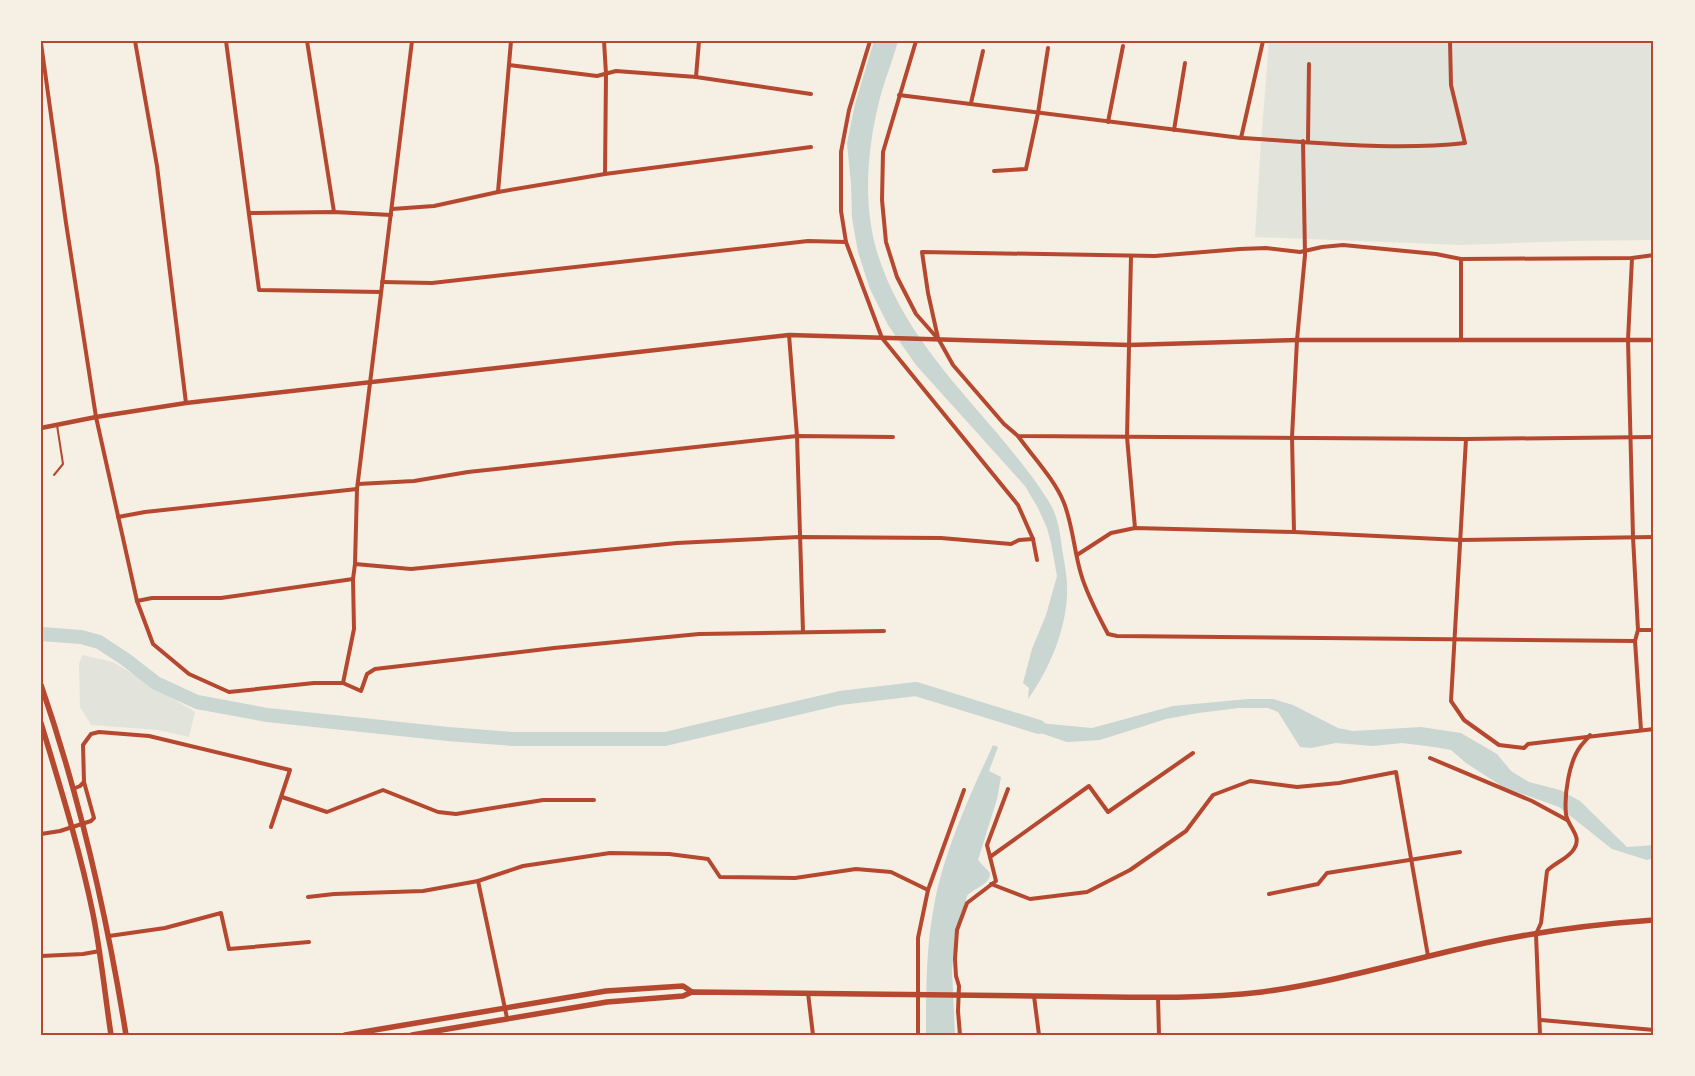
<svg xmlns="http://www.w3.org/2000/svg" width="1695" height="1076" viewBox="0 0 1695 1076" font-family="Raleway,sans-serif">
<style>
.green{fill:#e2e4dc}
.water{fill:#c9d6d2}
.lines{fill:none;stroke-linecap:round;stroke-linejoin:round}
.river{stroke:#c9d6d2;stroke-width:14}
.service{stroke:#b5482f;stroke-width:2}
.minor{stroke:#b5482f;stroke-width:4}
.tertiary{stroke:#b5482f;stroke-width:4.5}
.primary{stroke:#b5482f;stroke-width:5.5}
.neatline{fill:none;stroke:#b5482f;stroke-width:2}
</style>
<rect width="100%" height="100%" fill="#f6efe4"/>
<g class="green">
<path d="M1269 41H1654V240L1572 241 1462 245 1255 237 1261 142Z"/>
<path d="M82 655 113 662 195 712 189 737 158 730 91 725 80 707 79 664Z"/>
</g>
<g class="water">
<path d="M874 41H898C892 63 883 84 878 106 867 153 863 205 877 252 899 324 949 377 997 433 1015 455 1034 477 1049 502 1058 516 1060 533 1062 549 1064 560 1066 571 1067 583 1069 623 1051 667 1028 699L1029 688 1023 683 1032 649 1046 615 1057 576 1051 543 1047 528 1038 508 1025 486 916 365 888 325 870 289 858 252 852 218 851 184 847 143 855 104Z"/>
<path d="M1248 699H1273L1293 705 1338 728 1353 731 1421 727 1461 733 1497 754 1511 771 1529 782 1560 790 1580 801 1627 847 1654 845V858L1647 860 1612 849 1559 807 1503 787 1466 763 1451 750 1434 747 1402 743 1373 746 1336 743 1311 748 1300 747 1278 712 1268 708H1239L1198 713 1166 719 1100 740 1085 741 1067 742 1020 726 1024 718 1039 723 1092 728 1173 706Z"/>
<path d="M993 745 998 747 989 771 1001 777 997 799 978 860 990 873C990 886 974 887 967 896L955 940 952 970 955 1035H926C926 991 926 948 934 906 944 851 970 795 993 745Z"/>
</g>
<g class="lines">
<path class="river" d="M41 634 81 637 99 642 125 659 156 683 197 702 267 715 448 734 512 739H665L840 698 916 689 1039 727"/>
<path class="service" d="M54 475 63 464 57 425"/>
<g class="minor">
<path d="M135 41 157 166 186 403"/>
<path d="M226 41 259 290 381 292"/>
<path d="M307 41 334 212"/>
<path d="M604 41 606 74 605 174"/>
<path d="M870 41 849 110 841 152V211L846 242 882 338 1018 505 1033 539 1037 560"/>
<path d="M916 41 883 152 882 200 886 242 897 277 916 314 939 340 953 365 1004 424 1018 436 1466 439 1654 437"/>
<path d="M41 43 66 223 96 417 137 601 153 644 189 674 229 692 314 683H343L361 691 367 674 375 669 554 648 699 634 884 631"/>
<path d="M509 65 597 76 616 71 696 77 811 94"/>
<path d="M696 77 699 41"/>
<path d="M899 95 1241 138 1263 41"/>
<path d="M971 103 983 51"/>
<path d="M1108 122 1123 46"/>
<path d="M1174 130 1185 63"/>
<path d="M1241 138C1315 142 1391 151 1465 143L1451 85 1450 41"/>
<path d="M1308 141 1309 64"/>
<path d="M994 171 1026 169 1038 113 1048 48"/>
<path d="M498 192 511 41"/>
<path d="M392 209 434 206 498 192 605 174 811 147"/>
<path d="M249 213 334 212 391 215"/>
<path d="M1131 256 1127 437 1135 528"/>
<path d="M1632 258 1628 340 1633 537 1638 630 1635 641 1641 730"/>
<path d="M382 282 432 283 808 241 846 242"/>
<path d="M789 335 797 436 803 632"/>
<path d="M938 338 928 293 922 252 1155 256 1240 249 1266 248 1300 252 1322 247 1343 245 1436 254 1461 259 1632 258 1654 255"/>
<path d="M1461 340V259"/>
<path d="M1018 436C1033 457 1055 480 1064 503 1073 526 1074 551 1081 574 1087 595 1098 615 1108 634L1117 636 1635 641"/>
<path d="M1466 439 1451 701 1464 720 1499 745 1524 748 1528 744 1654 729"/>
<path d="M358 484 414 481 468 472 797 436 893 437"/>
<path d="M118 517 145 512 357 489"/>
<path d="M1294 532 1292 437 1297 340 1305 255 1303 141"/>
<path d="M1077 555 1111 533 1135 528 1294 532 1460 540 1654 537"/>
<path d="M355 564 411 569 677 543 799 537 941 538 1011 544 1019 540 1033 539"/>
<path d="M137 601 152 598H221L353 579"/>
<path d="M1638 630H1654"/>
<path d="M343 683 354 629 353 579 355 564 357 489 412 41"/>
<path d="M1430 758 1532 801 1567 820"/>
<path d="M73 789 80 786 84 782 83 745 91 734 99 732 149 736 290 770 271 827"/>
<path d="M282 797 327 812 383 790 438 812 456 814 543 800H594"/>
<path d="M41 834 60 831 91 821 94 818 84 782"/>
<path d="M990 857 1089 786 1108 812 1193 753"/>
<path d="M478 881 507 1018"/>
<path d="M991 884 1030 899 1087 892 1130 870 1186 831 1213 795 1250 781 1297 787 1339 783 1396 772 1428 956"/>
<path d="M1269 894 1318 884 1327 873 1460 852"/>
<path d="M308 897 334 894 423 891 478 881 523 866 610 853 669 854 708 859 720 877 795 878 856 869 891 872 928 890"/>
<path d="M109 936 165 928 221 913 229 949 309 942"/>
<path d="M41 956 83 954 100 951"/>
<path d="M808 993 813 1035"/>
<path d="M1034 996 1039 1035"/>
<path d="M1158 997 1159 1035"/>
<path d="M1541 1020 1654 1030"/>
<path d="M918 1035V938L928 890 964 790"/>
<path d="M960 1035 958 1011 959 986 956 976 955 959 957 930 967 903 996 881 987 845 1008 789"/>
<path d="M1540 1035 1536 934 1541 923 1547 871C1554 863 1568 859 1574 849 1583 836 1567 826 1566 814 1564 795 1569 762 1580 747 1583 743 1587 739 1590 735"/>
</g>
<path class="tertiary" d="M41 428 96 417 186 403 789 335 1129 345 1297 340H1654"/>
<g class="primary">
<path d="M41 685C80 798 107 916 126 1035"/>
<path d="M41 723C60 786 80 850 93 914 101 954 105 995 111 1035"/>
<path d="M345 1035 606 991 683 986 692 992"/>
<path d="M412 1035 607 1002 683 996 692 992C806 993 919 995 1033 996 1109 996 1186 1001 1262 992 1337 982 1411 959 1485 943 1541 931 1597 924 1654 920"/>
</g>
</g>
<rect width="1695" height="1076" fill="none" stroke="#f6efe4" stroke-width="85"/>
<rect x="42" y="42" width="1610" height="992" class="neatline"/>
</svg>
